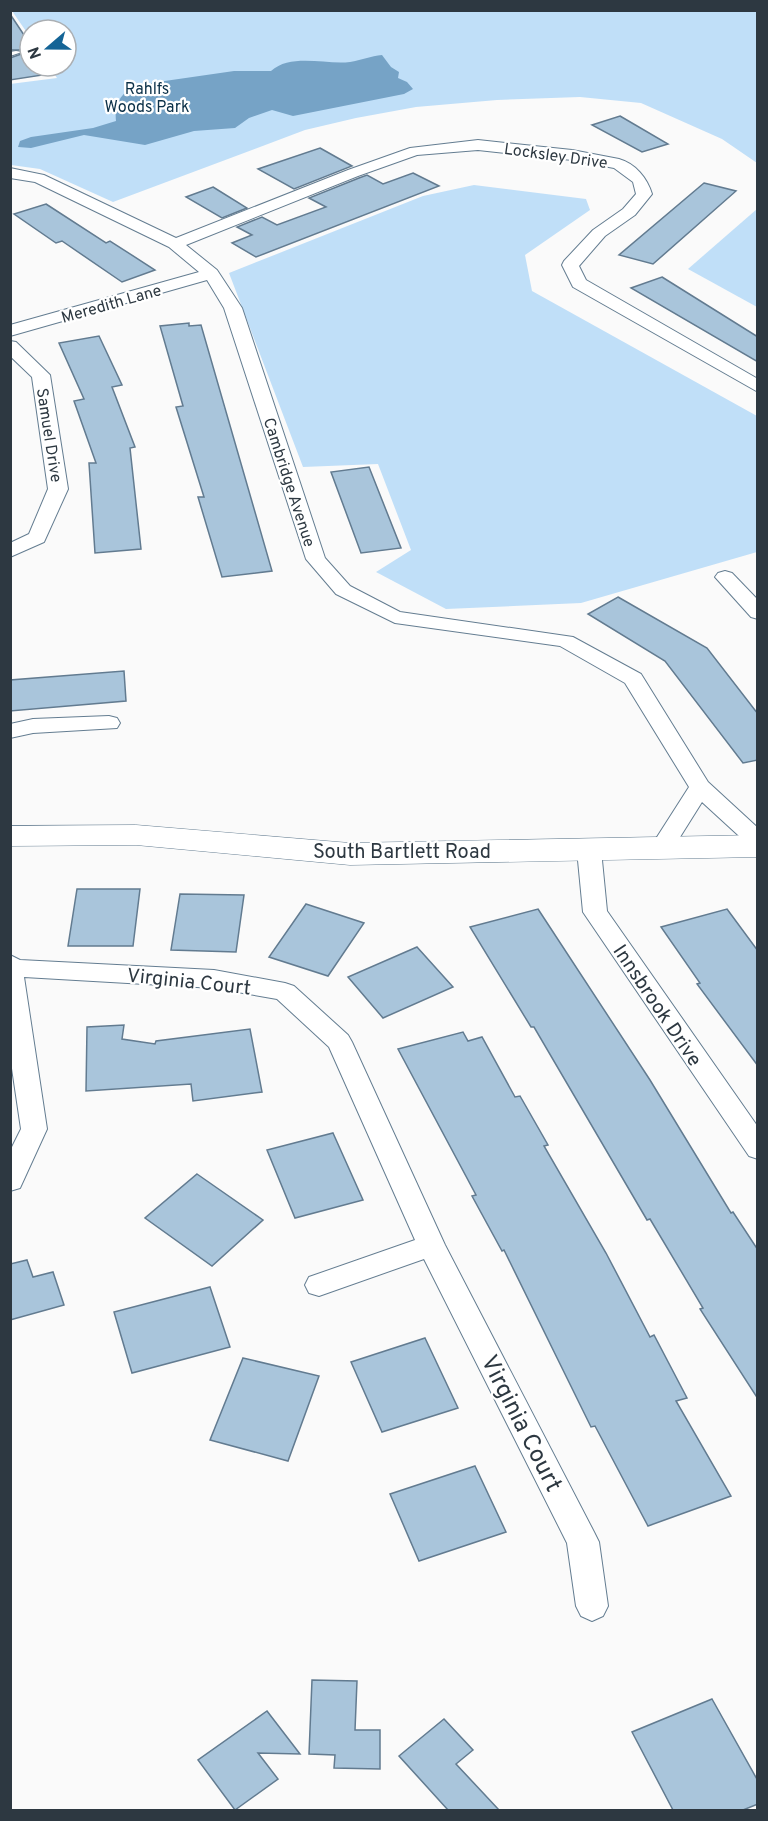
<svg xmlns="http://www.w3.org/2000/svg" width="768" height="1821" viewBox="0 0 768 1821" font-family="Overpass,sans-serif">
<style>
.green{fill:#c0dff8}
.water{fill:#76a3c6}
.building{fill:#a9c5db;stroke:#627b90;stroke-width:1.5}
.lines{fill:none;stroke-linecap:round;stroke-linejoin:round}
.service-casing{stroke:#647d91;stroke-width:2}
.minor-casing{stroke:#647d91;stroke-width:2}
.secondary-casing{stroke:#647d91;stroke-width:1}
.service{fill:#fff;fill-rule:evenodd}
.minor{fill:#fff;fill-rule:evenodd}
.secondary{fill:#fff;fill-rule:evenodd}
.labels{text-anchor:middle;stroke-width:4.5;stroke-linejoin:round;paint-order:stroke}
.far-park-label{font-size:16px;fill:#0b3048;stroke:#fff}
.far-street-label{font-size:16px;fill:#2d3841;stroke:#fff}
.street-label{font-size:20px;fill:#2d3841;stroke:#fff}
.near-street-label{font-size:24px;fill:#2d3841;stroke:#fff}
</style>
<rect width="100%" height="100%" fill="#fafafa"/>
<g class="green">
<path d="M12 11H757V163L722 139 641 103 580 97 497 100 416 107 356 118 305 130 113 202 40 169 11 165 10 84 57 78 49 66H66V30H30V37Z"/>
<path d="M474 185 586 199 590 210 525 255 532 291 757 416V552L581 603 446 609 376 572 411 550 378 464 303 467 229 273 423 196Z"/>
<path d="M757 209V307L688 269Z"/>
</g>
<path class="water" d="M382 55 391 67 399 72 398 78 407 82 413 89 404 94 293 116 272 110 249 118 235 128 194 131 145 145 84 135 31 148 18 147 20 141 31 137 93 128 116 121C114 104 121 92 137 85L234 71H271C291 53 326 65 350 62 361 60 371 56 382 55Z"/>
<g class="building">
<path d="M10 14 30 44V66H44L49 74 10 80V58L24 53 22 50H10Z"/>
<path d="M620 116 668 144 642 152 592 125Z"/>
<path d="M320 148 352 166 294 189 258 169Z"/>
<path d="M413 173 439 186 256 257 232 243 252 235 237 227 262 217 277 225 326 207 309 198 359 178 367 175 383 184Z"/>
<path d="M704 183 736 191 653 264 619 255Z"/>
<path d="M213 187 247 208 222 218 186 197Z"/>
<path d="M46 204 106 243 110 241 155 270 122 282 62 241 56 243 14 214Z"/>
<path d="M662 277 758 337V362L631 288Z"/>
<path d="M189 323V326L201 325 272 571 222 577 198 497H204L176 407 183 406 160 326Z"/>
<path d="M99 336 122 385 112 387 135 447 130 448 141 549 95 553 89 463H96L74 401 84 399 59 343Z"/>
<path d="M369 467 401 548 361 553 331 472Z"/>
<path d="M618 597 707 648 758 714V760L743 763 665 661 588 614Z"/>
<path d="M124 671 126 701 10 711V680Z"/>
<path d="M77 889H140L133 946H68Z"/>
<path d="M180 894 244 895 236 952 171 950Z"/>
<path d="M306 904 364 923 328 976 269 957Z"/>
<path d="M538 909 650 1080 731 1213 733 1212 758 1250V1399L700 1309 703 1308 650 1219 647 1220 534 1027H531L470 927Z"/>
<path d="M727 909 758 951V1066L697 984 700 983 661 927Z"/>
<path d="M417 947 453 987 383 1018 348 977Z"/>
<path d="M124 1025 122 1039 155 1044 156 1041 250 1029 262 1092 193 1101 191 1084 86 1091 87 1027Z"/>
<path d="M463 1032 468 1041 482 1037 515 1097 520 1096 548 1145 544 1146 606 1253 650 1337 654 1335 687 1398 676 1401 731 1496 648 1526 595 1426 591 1427 504 1250 502 1251 472 1196 476 1195 398 1049Z"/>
<path d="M333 1133 363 1200 295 1218 267 1150Z"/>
<path d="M197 1174 263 1220 212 1266 145 1218Z"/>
<path d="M27 1260 33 1277 53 1272 64 1305 10 1320V1264Z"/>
<path d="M210 1287 230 1347 132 1373 114 1312Z"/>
<path d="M425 1338 458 1408 382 1432 351 1362Z"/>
<path d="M243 1358 319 1376 288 1461 210 1440Z"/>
<path d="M475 1466 506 1532 419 1561 390 1494Z"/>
<path d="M312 1680 357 1681 355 1730H380V1769L334 1768 335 1755 309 1754Z"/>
<path d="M712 1699 758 1781V1804L743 1810H673L632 1732Z"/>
<path d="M267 1711 300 1754 258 1753 278 1779 235 1810 198 1760Z"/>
<path d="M444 1719 473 1750 456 1764 499 1810H448L399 1756Z"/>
</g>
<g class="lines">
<defs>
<path id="service" d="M16 51 22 52 10 56V52Z"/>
<g id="minor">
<path d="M478 140 572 150 619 159C636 164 647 178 652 194L635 215 605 236 579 266 586 280 758 379V392L573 287 562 265 564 261 593 230 623 209 636 194 633 182 614 168 572 160 478 150 417 155 358 176 186 245 217 270 242 308 325 558 350 586 400 612 573 637 641 674 708 782 758 828V849L750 846 702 802 670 853 662 856 654 853 650 848 689 787 625 683 560 646 395 623 336 594 306 559 224 308 207 280 10 336V325L199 272 169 247 35 182 10 178V168L44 175 176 238 348 170 410 148Z"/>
<path d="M10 341 16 342 50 375 68 489 44 542 10 557V543L29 534 48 489 32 377 10 356Z"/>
<path d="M725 571 732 573 758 600V619L751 617 715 577 718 573Z"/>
<path d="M109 716 117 718 120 723 117 728 33 733 10 738V724L33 719Z"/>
<path d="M589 842 597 845 601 850 607 911 758 1127V1159L749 1156 583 912 577 850 581 845Z"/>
<path d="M10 955 20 960 214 970 285 983 294 986 348 1035 352 1042 445 1245 594 1532 599 1542 608 1606 603 1616 592 1621 581 1616 576 1606 567 1543 424 1259 319 1296 309 1293 305 1285 309 1277 415 1240 329 1047 277 999 214 988 24 977 47 1129 20 1188 10 1191V1151L21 1129 10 1055Z"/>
</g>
<path id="secondary" d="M136 825 350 843 758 835V857L350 865 136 845 10 846V826Z"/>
</defs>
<use href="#service" class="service-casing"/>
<use href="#minor" class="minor-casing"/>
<use href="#secondary" class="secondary-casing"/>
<use href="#service" class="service"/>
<use href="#minor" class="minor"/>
<use href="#secondary" class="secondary"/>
</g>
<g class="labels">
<g class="far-park-label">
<text x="147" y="94">Rahlfs<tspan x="147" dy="18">Woods Park</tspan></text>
</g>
<g class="far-street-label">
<text transform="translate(556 155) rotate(8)" y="6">Locksley Drive</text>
<text transform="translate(111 303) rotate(-16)" y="6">Meredith Lane</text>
<text transform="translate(50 435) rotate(81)" y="6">Samuel Drive</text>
<text transform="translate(290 482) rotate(72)" y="6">Cambridge Avenue</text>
</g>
<g class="street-label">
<text x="402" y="858">South Bartlett Road</text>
<text transform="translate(189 981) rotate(6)" y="7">Virginia Court</text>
<text transform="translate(658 1005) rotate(56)" y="7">Innsbrook Drive</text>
</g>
<g class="near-street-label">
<text transform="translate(522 1423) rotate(63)" y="8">Virginia Court</text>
</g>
</g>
<rect width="768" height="1821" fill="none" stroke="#2d3841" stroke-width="24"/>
<g transform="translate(48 48) rotate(250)"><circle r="28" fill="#ffffff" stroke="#abafb3" stroke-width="1.5"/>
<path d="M0-4.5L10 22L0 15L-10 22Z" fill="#146496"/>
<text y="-9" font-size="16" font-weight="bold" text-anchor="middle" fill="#2d3841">N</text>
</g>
</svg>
